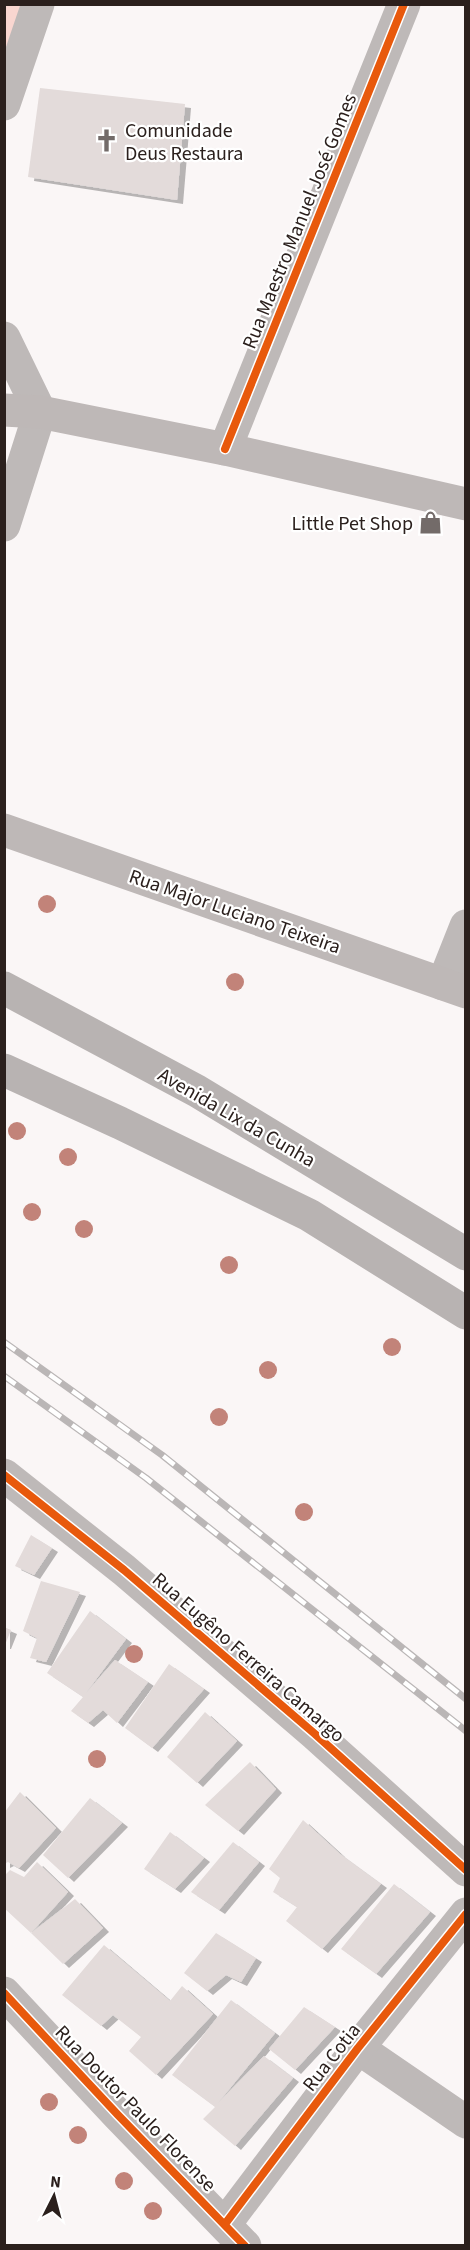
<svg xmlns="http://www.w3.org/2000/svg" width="470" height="2250" viewBox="0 0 470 2250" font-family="'Source Sans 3',sans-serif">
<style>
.green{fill:#f9d6d0}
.building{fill:#e3dbda;filter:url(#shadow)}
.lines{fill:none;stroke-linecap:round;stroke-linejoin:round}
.minor{stroke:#beb9b8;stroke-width:33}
.tertiary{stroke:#beb9b8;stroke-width:33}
.secondary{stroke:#beb8b7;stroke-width:33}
.trunk{stroke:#b8b3b2;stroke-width:33}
.rail-casing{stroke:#bab6b6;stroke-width:7}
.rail{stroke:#fff;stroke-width:4.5;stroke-dasharray:14;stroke-linecap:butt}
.cycleway-casing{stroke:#fff;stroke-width:11}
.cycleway{stroke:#e8590c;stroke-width:8}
.tree{fill:#c28379}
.labels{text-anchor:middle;stroke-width:4.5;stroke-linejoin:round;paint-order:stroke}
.poi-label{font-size:20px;fill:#2b201d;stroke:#fff;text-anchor:start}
.street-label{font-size:20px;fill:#2b201d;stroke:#fff}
</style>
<defs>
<filter id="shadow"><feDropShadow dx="6" dy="4" stdDeviation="0" flood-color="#0004"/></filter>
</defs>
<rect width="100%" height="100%" fill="#faf6f6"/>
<path class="green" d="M5 5H22L5 50Z"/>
<g class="building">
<path d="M40 88 185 104 177 200 28 177Z"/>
<path d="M31 1535 52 1548 34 1575 15 1566Z"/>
<path d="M41 1581 80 1592 46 1662 30 1658 37 1638 23 1631Z"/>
<path d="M90 1611 126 1639 86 1693 115 1660 148 1682 117 1723 103 1710 88 1723 71 1711 83 1697 47 1673Z"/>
<path d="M4 1627 11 1630 5 1645H4Z"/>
<path d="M169 1664 204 1689 152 1748 125 1728Z"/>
<path d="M205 1712 237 1741 197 1783 167 1757Z"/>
<path d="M250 1762 276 1789 238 1831 205 1805Z"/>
<path d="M20 1792 56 1828 19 1868 8 1862 4 1864V1813Z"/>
<path d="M90 1798 122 1823 68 1878 43 1855Z"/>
<path d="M303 1820 340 1854 381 1884 322 1949 286 1921 297 1907 273 1892 280 1878 269 1869Z"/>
<path d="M170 1832 204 1858 175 1889 144 1869Z"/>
<path d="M233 1842 259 1862 219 1910 191 1892Z"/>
<path d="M37 1862 68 1892 31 1933 4 1908V1876L10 1870 24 1877Z"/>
<path d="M394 1884 430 1912 376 1974 341 1949Z"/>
<path d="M75 1899 103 1928 63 1964 31 1933Z"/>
<path d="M216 1933 256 1958 241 1982 226 1975 207 1991 184 1973Z"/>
<path d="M104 1945 170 2001 182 1986 213 2014 156 2075 129 2051 141 2037 113 2015 101 2026 62 1995Z"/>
<path d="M231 2000 275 2033 218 2103 264 2056 293 2078 235 2146 203 2119 215 2107 172 2075Z"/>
<path d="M304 2007 335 2027 295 2070 269 2049Z"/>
</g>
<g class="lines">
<g class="minor">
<path d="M225 449 404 4"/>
<path d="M4 525 40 412"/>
<path d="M443 984 466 926"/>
<path d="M4 1475 124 1570 315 1734 466 1870"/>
<path d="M4 1993 118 2115 245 2246"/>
<path d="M358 2048 466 2122"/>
<path d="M225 2224 358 2048 466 1914"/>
</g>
<g class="tertiary">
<path d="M4 104 38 4"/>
<path d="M4 338 40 412"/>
</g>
<g class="secondary">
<path d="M4 410 40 412 225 449 466 504"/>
<path d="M4 830 466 992"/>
</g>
<g class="trunk">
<path d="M4 988 197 1091 466 1254"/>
<path d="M4 1070 120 1123 309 1215 466 1313"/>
</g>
<defs>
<g id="rail">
<path d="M4 1342 162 1455 466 1699"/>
<path d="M4 1376 146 1478 466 1731"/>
</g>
</defs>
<use href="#rail" class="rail-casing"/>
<use href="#rail" class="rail"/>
<defs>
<g id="cycleway">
<path d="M225 449 404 4"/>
<path d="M4 1475 124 1570 315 1734 466 1870"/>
<path d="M4 1993 118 2115 245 2246"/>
<path d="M225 2224 358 2048 466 1914"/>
</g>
</defs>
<use href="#cycleway" class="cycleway-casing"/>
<use href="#cycleway" class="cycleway"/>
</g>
<g class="tree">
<circle cx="47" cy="904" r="9"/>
<circle cx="235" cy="982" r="9"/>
<circle cx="17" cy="1131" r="9"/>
<circle cx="68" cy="1157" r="9"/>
<circle cx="32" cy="1212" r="9"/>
<circle cx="84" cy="1229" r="9"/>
<circle cx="229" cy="1265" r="9"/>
<circle cx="392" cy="1347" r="9"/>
<circle cx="268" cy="1370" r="9"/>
<circle cx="219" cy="1417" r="9"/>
<circle cx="304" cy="1512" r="9"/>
<circle cx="134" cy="1654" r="9"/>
<circle cx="97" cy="1759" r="9"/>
<circle cx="49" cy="2102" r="9"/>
<circle cx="78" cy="2135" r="9"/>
<circle cx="124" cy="2181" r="9"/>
<circle cx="153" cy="2211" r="9"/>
</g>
<defs>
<symbol id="church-bare" viewBox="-9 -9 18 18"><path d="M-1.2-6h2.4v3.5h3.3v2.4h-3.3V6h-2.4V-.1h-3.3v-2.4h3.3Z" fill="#736b69" stroke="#fff" stroke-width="2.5" paint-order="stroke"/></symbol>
<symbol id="shop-bare" viewBox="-9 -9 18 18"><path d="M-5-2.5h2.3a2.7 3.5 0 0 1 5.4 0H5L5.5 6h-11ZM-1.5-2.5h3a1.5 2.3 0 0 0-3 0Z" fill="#736b69" stroke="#fff" stroke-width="2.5" paint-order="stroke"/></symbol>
</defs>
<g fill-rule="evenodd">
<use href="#church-bare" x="90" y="124" width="33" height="33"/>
<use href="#shop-bare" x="414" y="506" width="33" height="33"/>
</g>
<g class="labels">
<g class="poi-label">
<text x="125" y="137">Comunidade<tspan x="125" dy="23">Deus Restaura</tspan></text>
<text x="413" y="530" text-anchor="end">Little Pet Shop</text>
</g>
<g class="street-label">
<text transform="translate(299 221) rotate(-68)" y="7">Rua Maestro Manuel José Gomes</text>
<text transform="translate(235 911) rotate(19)" y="7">Rua Major Luciano Teixeira</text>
<text transform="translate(237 1117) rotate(30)" y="7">Avenida Lix da Cunha</text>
<text transform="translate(249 1657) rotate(41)" y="7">Rua Eugêno Ferreira Camargo</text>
<text transform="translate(331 2057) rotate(-52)" y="7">Rua Cotia</text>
<text transform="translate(136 2108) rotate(46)" y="7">Rua Doutor Paulo Florense</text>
</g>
</g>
<rect width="470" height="2250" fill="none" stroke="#2b201d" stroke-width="12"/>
<g transform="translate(54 2196) rotate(6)" stroke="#ffffff" stroke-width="4.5" paint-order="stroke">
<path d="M0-4.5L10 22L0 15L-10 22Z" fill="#2b201d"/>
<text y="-9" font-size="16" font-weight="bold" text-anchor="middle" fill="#2b201d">N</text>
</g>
</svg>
